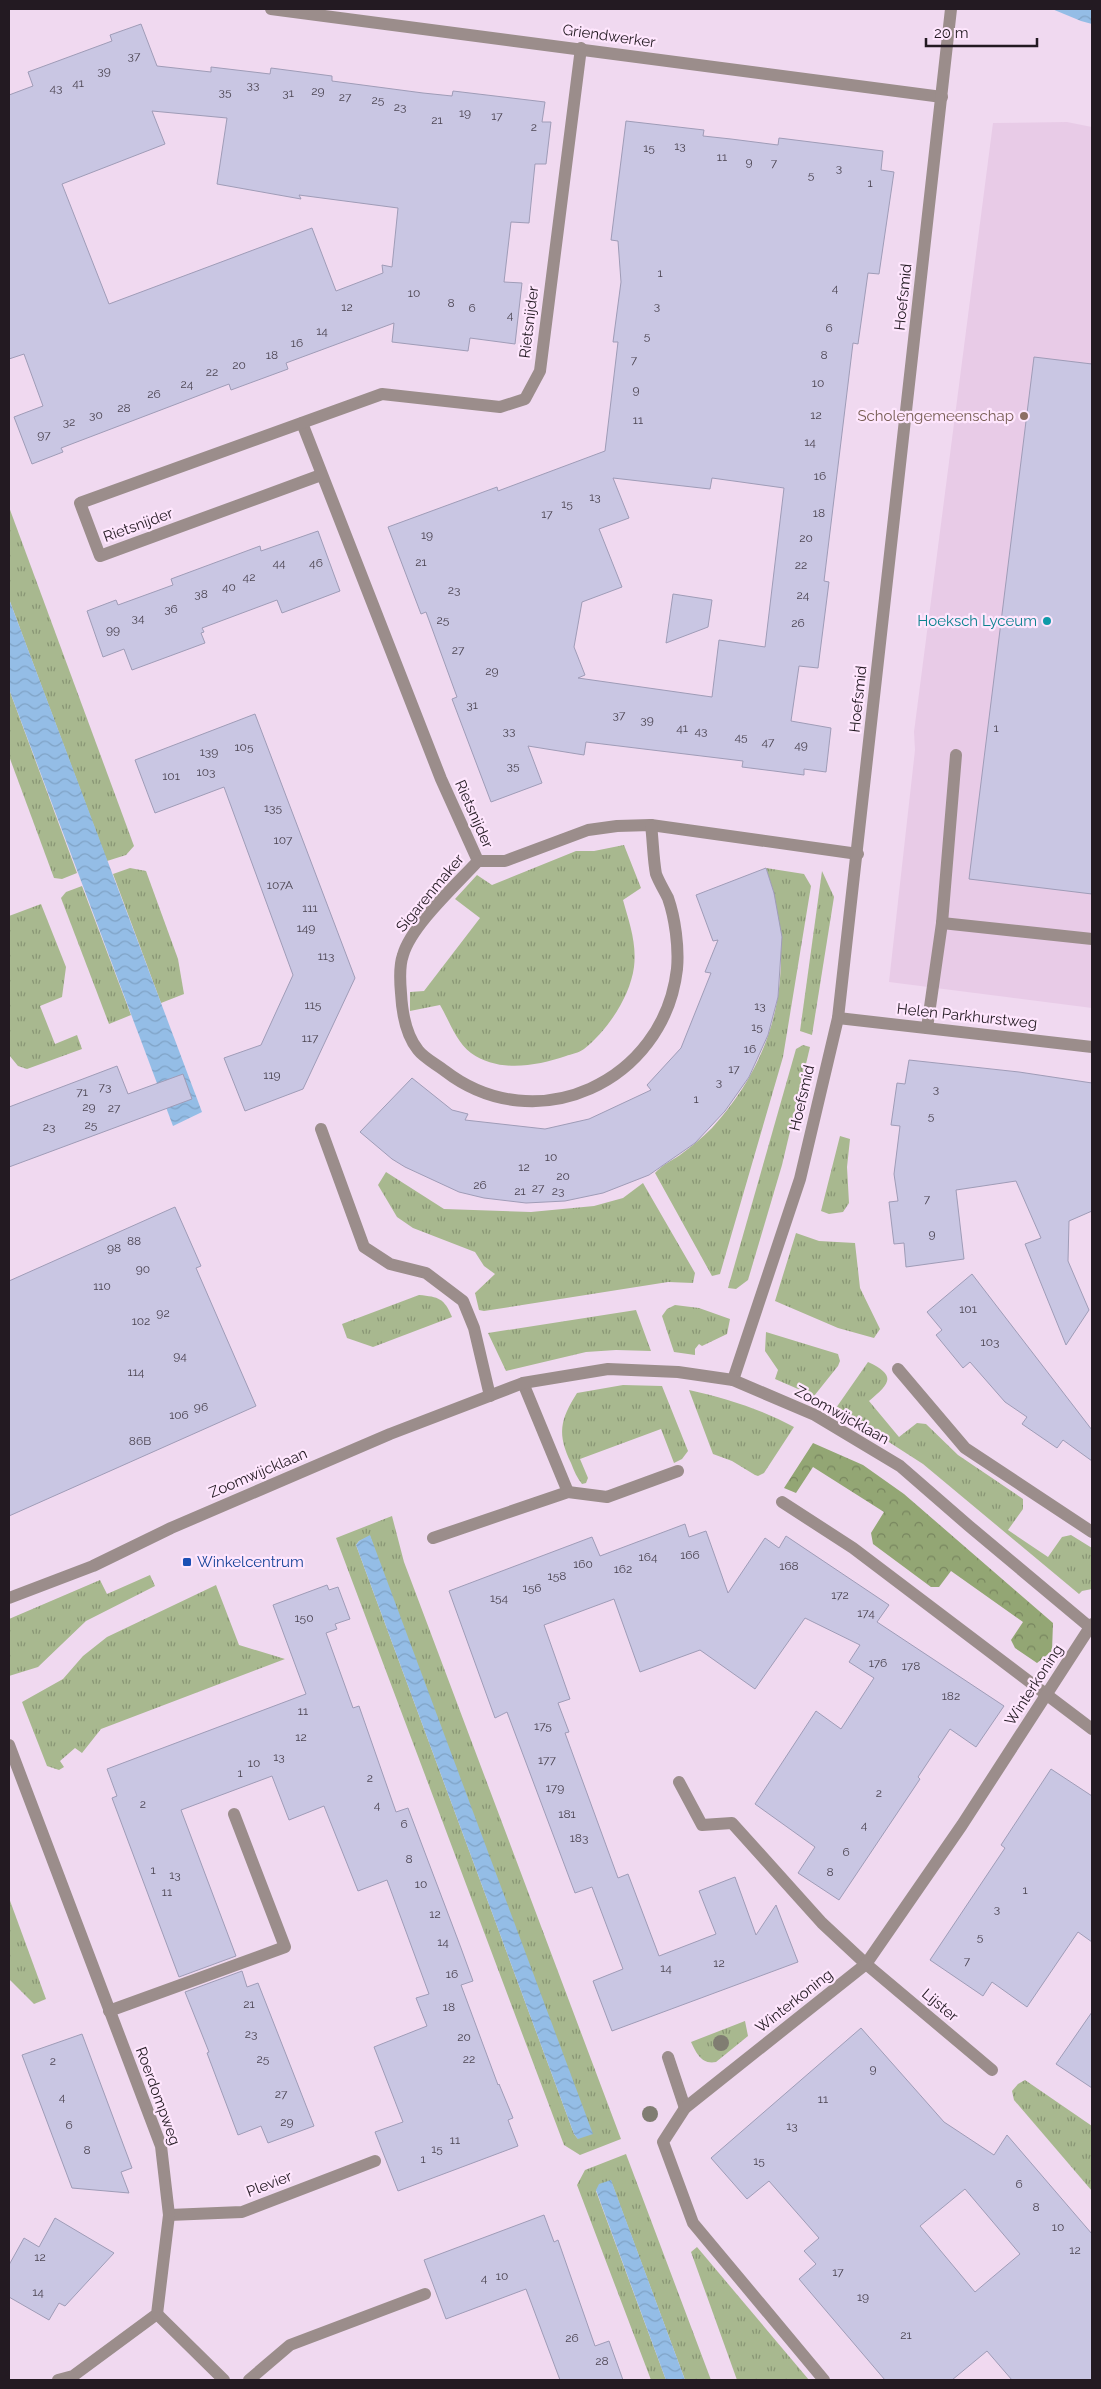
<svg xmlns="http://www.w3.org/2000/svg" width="1101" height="2389" viewBox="0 0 1101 2389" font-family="Raleway,sans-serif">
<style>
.built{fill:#e8cbe7}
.grass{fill:url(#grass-tufts);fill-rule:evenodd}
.forest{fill:url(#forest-crowns)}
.water{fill:url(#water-waves)}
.building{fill:#c9c6e3;stroke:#9f9cb7;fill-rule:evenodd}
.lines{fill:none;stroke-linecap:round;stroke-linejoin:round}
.service{stroke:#9b8d8b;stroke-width:12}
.minor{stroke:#9b8d8b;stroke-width:12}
.tertiary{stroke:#9b8d8b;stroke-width:12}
.tree{fill:#807d72}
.education-dot{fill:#8d6e63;stroke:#fee6fd;stroke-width:2}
.culture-dot{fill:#0f9aa8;stroke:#fee6fd;stroke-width:2}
.transit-dot{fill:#1a4fb4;stroke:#fee6fd;stroke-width:2}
.labels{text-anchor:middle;stroke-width:4.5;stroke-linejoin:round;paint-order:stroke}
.number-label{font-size:12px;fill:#4c4552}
.street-label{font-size:15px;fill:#231a22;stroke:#fee6fd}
.education-label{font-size:15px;fill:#785e54;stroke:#fee6fd;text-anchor:end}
.culture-label{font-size:15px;fill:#0d838f;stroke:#fee6fd;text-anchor:end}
.transit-label{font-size:15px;fill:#164399;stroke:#fee6fd;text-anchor:start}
</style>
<defs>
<pattern id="grass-tufts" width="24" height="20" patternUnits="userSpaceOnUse" patternTransform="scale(1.25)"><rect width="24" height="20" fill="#a8b88f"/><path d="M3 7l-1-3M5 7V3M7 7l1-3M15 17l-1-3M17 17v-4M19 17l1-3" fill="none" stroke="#889574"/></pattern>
<pattern id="forest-crowns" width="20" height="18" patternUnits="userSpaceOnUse" patternTransform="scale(1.25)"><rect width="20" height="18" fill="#93a674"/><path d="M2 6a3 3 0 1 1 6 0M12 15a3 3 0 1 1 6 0" fill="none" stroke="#78865f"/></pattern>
<pattern id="water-waves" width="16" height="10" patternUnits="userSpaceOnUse" patternTransform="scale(1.25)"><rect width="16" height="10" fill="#94bde6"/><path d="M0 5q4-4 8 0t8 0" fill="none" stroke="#7fa2c5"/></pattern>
</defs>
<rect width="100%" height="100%" fill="#f0d9f0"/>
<path class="built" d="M1067 122 1092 127V1008L889 982 915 750 914 732 993 123Z"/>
<g class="grass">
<path d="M9 507 134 846 126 855 107 861 9 599Z"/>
<path d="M9 689 77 873 62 879 54 878 9 756Z"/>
<path d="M624 845 641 888 623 900C629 922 637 943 634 967 630 997 607 1031 584 1049 579 1053 571 1054 566 1056 536 1066 499 1073 471 1053 456 1042 449 1020 440 1005L410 1011V992L424 991 480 918 455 899 477 875 492 885 576 851H594Z"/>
<path d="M130 868 146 871 178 959 184 994 161 1003 113 874Z"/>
<path d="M766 868 804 874 811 886 783 1057 720 1274 712 1276 655 1173C662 1165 671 1161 680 1155 691 1147 702 1138 712 1128 780 1054 797 963 766 868Z"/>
<path d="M822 871 834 897 812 1035 800 1031Z"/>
<path d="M82 886 131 1015 109 1024 61 898 66 892Z"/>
<path d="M41 904 66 967 62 997 40 1006 55 1044 77 1035 82 1049 27 1069 18 1066 9 1055V916Z"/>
<path d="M803 1045 810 1047 782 1165 748 1280 736 1289 728 1288 796 1049Z"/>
<path d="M840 1136 850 1139 847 1167 849 1203 843 1212 829 1214 821 1211Z"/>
<path d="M386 1172 444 1209 531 1212 594 1206 623 1198 643 1183 695 1273 693 1283 668 1282 484 1311 479 1310 475 1293 495 1274 484 1266 475 1252 413 1228 397 1217 378 1185Z"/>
<path d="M796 1233 819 1241 855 1243 860 1288 880 1329 874 1338 838 1328 775 1301Z"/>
<path d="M419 1295C439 1297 444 1298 452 1317L373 1347 347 1338 342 1324Z"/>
<path d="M675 1305 699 1308 730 1319 727 1334 702 1346 699 1344 695 1349V1355L674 1352 662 1316 667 1309Z"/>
<path d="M636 1310 651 1351 616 1350 586 1352 506 1371 488 1333Z"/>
<path d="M766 1332 838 1354 840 1361 838 1366 814 1396 775 1379 778 1370 765 1351Z"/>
<path d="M868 1362C898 1376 889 1384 869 1401L899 1437 917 1423 926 1424 958 1455 1023 1499V1509L1008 1530 1048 1557 1062 1537 1071 1535 1092 1548V1589L1082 1591 1079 1594 923 1464 836 1408Z"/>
<path d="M623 1385 662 1386 688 1451 682 1459 674 1463 661 1429 580 1459 588 1478 586 1483 582 1484C577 1478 574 1471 571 1463 557 1434 560 1420 577 1393Z"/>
<path d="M689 1390C725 1398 761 1409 794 1427L764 1473 758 1476 755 1475 732 1461 713 1454Z"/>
<path d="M392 1516 404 1562 621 2139 580 2155 564 2145 336 1538ZM370 1536 578 2139 574 2134 356 1545 359 1541Z"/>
<path d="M150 1575 155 1586 86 1621 38 1667 9 1676V1619L100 1580 107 1594Z"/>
<path d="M216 1585 239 1645 285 1659 101 1729 82 1753 75 1748 60 1761 64 1767 59 1770 47 1766 22 1702 63 1679 83 1656 107 1637Z"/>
<path d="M9 1898 46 1999 34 2004 9 1979Z"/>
<path d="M745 2021 748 2036 716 2062C701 2065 696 2052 691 2042Z"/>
<path d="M1025 2080 1092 2126V2191L1014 2100 1012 2091 1018 2084Z"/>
<path d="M626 2154 711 2380H685L611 2181 596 2191 666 2380H651L577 2185 585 2170Z"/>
<path d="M697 2247 809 2380H737L691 2252Z"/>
</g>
<path class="forest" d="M813 1443 863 1465 904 1494 1053 1623 1052 1651 1037 1663 1015 1648 1011 1640 1023 1622 951 1571 939 1587H931L873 1544 871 1533 884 1512 813 1467 796 1493 784 1488Z"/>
<g class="water">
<path d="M1052 9H1092V24L1081 21Z"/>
<path d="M9 599 202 1112 173 1126 9 689Z"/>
<path d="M370 1535 593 2134 578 2139 574 2134 356 1545 359 1541Z"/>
<path d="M611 2180 685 2380H666L596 2190 599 2184Z"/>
</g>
<g class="building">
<path d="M141 24 157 66 211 72V67L270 74 271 68 332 76V81L423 93 452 96 453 91 545 102 542 122H551L546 164H535L529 223 511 222 504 282 522 283 515 344 470 338 468 351 392 342 394 323 286 363 288 369 231 390 229 384 61 448 63 452 32 464 14 417 43 406 24 354 9 359V95L33 86 28 72 112 41 110 35ZM152 111 227 118 217 184 301 199 299 195 398 208 392 267 382 265 383 273 336 291 312 228 109 304 62 184 165 144Z"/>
<path d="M626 121 704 130 703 136 731 139 778 145 779 138 883 151 881 170 894 172 879 274 868 273 858 344 853 343 824 581 829 582 818 668 799 666 791 721 831 728 826 772 804 769V775L774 771 742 767 743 761 586 742 584 755 528 746 542 783 491 802 452 699 457 697 426 612 421 614 388 527 497 487 498 491 605 451 618 342H613L621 282 618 241 611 240ZM613 478 710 489 712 478 784 488 765 647 719 640 712 697 578 678 585 675 574 647 582 602 622 587 599 529 629 518Z"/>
<path d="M1034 357 1092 364V894L969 879Z"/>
<path d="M318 531 340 591 282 613 277 600 202 628 204 632 201 633 205 643 132 670 124 649 103 657 87 611 116 600 118 605 173 585 171 579 260 546 261 551Z"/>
<path d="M673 594 712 600 708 627 666 643Z"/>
<path d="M255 714 355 978 303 1089 245 1111 224 1058 261 1045 293 975 224 787 155 813 135 760Z"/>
<path d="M766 868 774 893 782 937 778 997 768 1035 749 1077 725 1111 695 1143 649 1175 603 1193 565 1201 526 1203 484 1198 459 1192 405 1167 392 1159 360 1132 412 1078 452 1110 468 1114 465 1120 545 1129 589 1119 651 1090 647 1085 681 1048 711 973 705 972 718 940 713 941 696 895Z"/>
<path d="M909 1060 1019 1072 1092 1083V1211L1069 1221 1068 1261 1089 1310 1066 1345 1025 1244 1041 1238 1016 1181 956 1190 964 1259 906 1267 904 1243 894 1244 889 1202 898 1201 894 1174 900 1126 891 1125 897 1083 905 1084Z"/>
<path d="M117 1066 128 1094 183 1074 192 1099 9 1167V1107Z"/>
<path d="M175 1207 201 1266 196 1268 256 1406 9 1516V1281Z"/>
<path d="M972 1274 1092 1430V1461L1063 1440 1057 1448 1022 1424 1027 1417 1005 1402 970 1362 963 1368 936 1335 942 1330 927 1312Z"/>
<path d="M685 1524 689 1537 706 1531 728 1593 765 1538 779 1548 786 1536 889 1605 877 1622 1004 1706 976 1747 950 1729 918 1777 920 1779 839 1900 798 1873 815 1847 755 1804 816 1711 841 1729 874 1678 849 1662 860 1645 805 1618 755 1689 700 1650 640 1672 614 1599 544 1625 570 1699 558 1703 569 1732 565 1733 618 1878 628 1874 659 1956 716 1934 699 1891 735 1877 756 1935 776 1905 798 1962 612 2031 593 1981 623 1969 592 1887 575 1893 507 1712 495 1718 449 1591 592 1537 600 1556Z"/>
<path d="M327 1585 329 1590 338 1587 350 1619 335 1624 337 1629 326 1633 353 1708 359 1706 396 1812 408 1808 461 1948 473 1981 461 1985 498 2085 499 2084 513 2118 508 2120 518 2146 398 2191 375 2132 403 2122 374 2047 427 2026 416 1998 429 1994 387 1880 358 1891 324 1806 289 1820 272 1776 181 1810 236 1956 179 1977 112 1798 117 1796 107 1769 306 1694 273 1605Z"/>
<path d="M1051 1769 1092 1796V1942L1078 1932 1027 2007 992 1982 983 1996 930 1960 1005 1848 1001 1845Z"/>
<path d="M242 1971 247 1987 258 1983 314 2126 268 2143 261 2126 238 2135 207 2053 209 2052 185 1992Z"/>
<path d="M1092 2012V2088L1056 2064Z"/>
<path d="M861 2028 944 2122 994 2155 1007 2135 1092 2234V2380H1012L987 2351 952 2380H885L799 2279 816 2264 804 2251 819 2238 769 2181 747 2199 711 2158ZM965 2189 1020 2254 975 2292 920 2226Z"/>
<path d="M82 2034 132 2168 121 2172 129 2193 72 2188 22 2055Z"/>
<path d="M544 2215 554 2242 558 2240 595 2346 609 2341 623 2380H560L526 2289 446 2319 424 2260Z"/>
<path d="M55 2218 114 2253 65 2306 59 2303 49 2320 9 2297V2265L24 2238 39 2247Z"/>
</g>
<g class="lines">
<g class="service">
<path d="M942 923 1092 939"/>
<path d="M927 1028 942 923 956 755"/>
<path d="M321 1129 364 1247 390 1264 426 1273 463 1301 474 1328 490 1396"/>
<path d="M679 1782 702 1825 732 1823 822 1923 866 1964"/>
<path d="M668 2057 685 2108"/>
<path d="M169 2215 242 2212 375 2161"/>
<path d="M249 2380 290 2345 425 2294"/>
</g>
<g class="minor">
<path d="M271 9 942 97"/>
<path d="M302 423 441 779 478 861H505L588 830 617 826 651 825 858 854"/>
<path d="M321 475 100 556 80 503 382 394 500 407 525 399 540 371 581 48"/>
<path d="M478 861C456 885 411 926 403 955 399 966 400 982 401 993 402 1012 405 1034 418 1050 424 1058 436 1064 445 1071 536 1141 664 1082 677 969 679 947 675 918 668 898 664 890 659 882 656 874 653 858 653 840 651 825"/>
<path d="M838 1018 1092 1047"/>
<path d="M898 1369 965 1448 1092 1532"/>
<path d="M733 1380 800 1179 838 1018 951 9"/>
<path d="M523 1383 568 1492"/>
<path d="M782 1502 853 1548 1092 1729"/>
<path d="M433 1538 568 1492 607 1497 678 1471"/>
<path d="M9 1745 161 2146 169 2215 157 2314 73 2376 58 2380"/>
<path d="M866 1964 992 2070"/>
<path d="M109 2011 285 1947 234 1814"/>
<path d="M157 2314 224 2380"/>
<path d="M824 2380 693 2223 663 2142 685 2108 866 1964 962 1825 1092 1624"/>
</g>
<path class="tertiary" d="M9 1598 93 1566 171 1528 390 1434 523 1383 608 1369 678 1372 733 1380 815 1415 900 1466 969 1526 1092 1629"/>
</g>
<g class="tree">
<circle cx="721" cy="2043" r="8"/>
<circle cx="650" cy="2114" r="8"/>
</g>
<circle class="education-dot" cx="1024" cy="416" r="5"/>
<circle class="culture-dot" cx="1047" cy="621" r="5"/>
<rect class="transit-dot" x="182" y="1557" width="10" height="10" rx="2.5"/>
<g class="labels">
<g class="number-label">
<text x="134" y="60">37</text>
<text x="104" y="75">39</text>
<text x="78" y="87">41</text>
<text x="253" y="89">33</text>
<text x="56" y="92">43</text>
<text x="318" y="95">29</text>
<text x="225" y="96">35</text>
<text x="288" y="97">31</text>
<text x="345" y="101">27</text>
<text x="378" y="104">25</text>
<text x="400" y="111">23</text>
<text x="465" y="117">19</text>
<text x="497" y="120">17</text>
<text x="437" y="124">21</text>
<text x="534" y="131">2</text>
<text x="680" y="150">13</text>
<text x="649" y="152">15</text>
<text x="722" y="161">11</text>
<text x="749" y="166">9</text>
<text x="774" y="167">7</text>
<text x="839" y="172">3</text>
<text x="811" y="179">5</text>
<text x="870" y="187">1</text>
<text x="660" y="277">1</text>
<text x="835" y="292">4</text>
<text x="414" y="297">10</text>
<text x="451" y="307">8</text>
<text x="657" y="310">3</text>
<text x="347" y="311">12</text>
<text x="472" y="312">6</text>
<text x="510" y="319">4</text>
<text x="829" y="332">6</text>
<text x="322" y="335">14</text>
<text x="647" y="340">5</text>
<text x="297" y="347">16</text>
<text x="272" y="359">18</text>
<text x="824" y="359">8</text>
<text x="634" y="364">7</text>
<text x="239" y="369">20</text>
<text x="212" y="376">22</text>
<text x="818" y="387">10</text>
<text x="187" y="388">24</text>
<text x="636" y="394">9</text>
<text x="154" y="398">26</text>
<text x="124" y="412">28</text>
<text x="96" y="419">30</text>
<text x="816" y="419">12</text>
<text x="638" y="424">11</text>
<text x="69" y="426">32</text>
<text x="44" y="439">97</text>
<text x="810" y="446">14</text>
<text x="820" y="480">16</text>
<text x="595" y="501">13</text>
<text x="567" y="508">15</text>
<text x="819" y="517">18</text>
<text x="547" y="518">17</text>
<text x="427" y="539">19</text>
<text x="806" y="542">20</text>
<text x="421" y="566">21</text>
<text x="279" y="567">44</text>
<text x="316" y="567">46</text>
<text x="801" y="569">22</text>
<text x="249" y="581">42</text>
<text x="229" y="591">40</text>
<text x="454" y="594">23</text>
<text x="201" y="598">38</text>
<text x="803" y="599">24</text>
<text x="171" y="613">36</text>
<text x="138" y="622">34</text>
<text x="443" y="624">25</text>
<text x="798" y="627">26</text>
<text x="113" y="634">99</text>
<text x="458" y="654">27</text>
<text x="492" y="675">29</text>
<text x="472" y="709">31</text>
<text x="619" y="719">37</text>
<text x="647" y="724">39</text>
<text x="682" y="732">41</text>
<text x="996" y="732">1</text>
<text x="509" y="735">33</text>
<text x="701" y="735">43</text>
<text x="741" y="741">45</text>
<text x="768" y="746">47</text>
<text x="801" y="749">49</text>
<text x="244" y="751">105</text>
<text x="209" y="756">139</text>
<text x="513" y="770">35</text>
<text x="206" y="776">103</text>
<text x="171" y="780">101</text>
<text x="273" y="812">135</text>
<text x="283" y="844">107</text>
<text x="280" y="889">107A</text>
<text x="310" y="912">111</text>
<text x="306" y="932">149</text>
<text x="326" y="960">113</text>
<text x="313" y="1009">115</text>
<text x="760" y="1010">13</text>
<text x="757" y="1031">15</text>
<text x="310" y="1042">117</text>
<text x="750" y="1053">16</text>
<text x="734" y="1073">17</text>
<text x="272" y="1079">119</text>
<text x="719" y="1086">3</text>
<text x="105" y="1091">73</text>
<text x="936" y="1093">3</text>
<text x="82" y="1096">71</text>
<text x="696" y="1103">1</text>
<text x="89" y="1111">29</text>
<text x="114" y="1112">27</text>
<text x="931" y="1120">5</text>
<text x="91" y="1129">25</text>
<text x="49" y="1131">23</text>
<text x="551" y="1161">10</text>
<text x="524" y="1171">12</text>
<text x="563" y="1180">20</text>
<text x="480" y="1189">26</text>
<text x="538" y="1192">27</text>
<text x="520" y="1195">21</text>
<text x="558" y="1195">23</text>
<text x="927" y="1203">7</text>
<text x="932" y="1238">9</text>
<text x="134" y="1245">88</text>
<text x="114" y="1252">98</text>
<text x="143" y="1273">90</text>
<text x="102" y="1290">110</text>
<text x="968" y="1313">101</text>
<text x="163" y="1317">92</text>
<text x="141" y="1325">102</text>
<text x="990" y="1346">103</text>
<text x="180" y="1360">94</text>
<text x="136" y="1376">114</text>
<text x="201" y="1411">96</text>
<text x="179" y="1419">106</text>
<text x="140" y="1445">86B</text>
<text x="690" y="1559">166</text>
<text x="648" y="1561">164</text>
<text x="583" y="1568">160</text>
<text x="789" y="1570">168</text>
<text x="623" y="1573">162</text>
<text x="557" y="1580">158</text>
<text x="532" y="1592">156</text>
<text x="840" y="1599">172</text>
<text x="499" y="1602">154</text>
<text x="866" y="1617">174</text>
<text x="304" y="1622">150</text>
<text x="878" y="1667">176</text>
<text x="911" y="1670">178</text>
<text x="951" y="1700">182</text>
<text x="303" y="1715">11</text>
<text x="543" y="1730">175</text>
<text x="301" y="1741">12</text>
<text x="279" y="1761">13</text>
<text x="547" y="1764">177</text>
<text x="254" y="1767">10</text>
<text x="240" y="1777">1</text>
<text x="370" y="1782">2</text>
<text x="555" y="1792">179</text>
<text x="879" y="1797">2</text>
<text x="143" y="1808">2</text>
<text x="377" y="1809">4</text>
<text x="567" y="1818">181</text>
<text x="404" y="1828">6</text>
<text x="864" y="1829">4</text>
<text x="579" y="1842">183</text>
<text x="846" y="1856">6</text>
<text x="409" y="1863">8</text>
<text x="153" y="1874">1</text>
<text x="830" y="1876">8</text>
<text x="175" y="1879">13</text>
<text x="421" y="1888">10</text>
<text x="1025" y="1894">1</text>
<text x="167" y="1896">11</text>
<text x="997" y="1913">3</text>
<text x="435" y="1918">12</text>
<text x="980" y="1941">5</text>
<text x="443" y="1946">14</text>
<text x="967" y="1965">7</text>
<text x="719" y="1967">12</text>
<text x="666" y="1972">14</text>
<text x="452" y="1978">16</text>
<text x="249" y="2008">21</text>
<text x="449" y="2011">18</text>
<text x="251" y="2038">23</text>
<text x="464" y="2041">20</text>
<text x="263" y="2063">25</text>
<text x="469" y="2063">22</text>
<text x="53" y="2065">2</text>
<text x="873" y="2073">9</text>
<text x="281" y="2098">27</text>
<text x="62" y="2101">4</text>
<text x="823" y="2103">11</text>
<text x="287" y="2126">29</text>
<text x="69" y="2129">6</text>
<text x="792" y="2130">13</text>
<text x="455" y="2144">11</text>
<text x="437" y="2153">15</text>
<text x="87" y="2154">8</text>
<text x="423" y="2163">1</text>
<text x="759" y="2165">15</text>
<text x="1019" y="2188">6</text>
<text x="1036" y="2211">8</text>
<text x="1058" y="2231">10</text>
<text x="1075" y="2254">12</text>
<text x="40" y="2261">12</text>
<text x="838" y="2276">17</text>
<text x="502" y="2280">10</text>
<text x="484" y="2282">4</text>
<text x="38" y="2296">14</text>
<text x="863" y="2301">19</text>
<text x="906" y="2339">21</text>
<text x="572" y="2342">26</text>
<text x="602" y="2365">28</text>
</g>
<g class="street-label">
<text transform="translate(609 36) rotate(8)" y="5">Griendwerker</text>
<text transform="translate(903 297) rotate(-84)" y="5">Hoefsmid</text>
<text transform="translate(529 322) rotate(-83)" y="5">Rietsnijder</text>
<text transform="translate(138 525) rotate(-20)" y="5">Rietsnijder</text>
<text transform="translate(858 699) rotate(-84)" y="5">Hoefsmid</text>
<text transform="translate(474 814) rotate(66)" y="5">Rietsnijder</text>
<text transform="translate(430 893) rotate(-50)" y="5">Sigarenmaker</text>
<text transform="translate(967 1016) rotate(6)" y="5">Helen Parkhurstweg</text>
<text transform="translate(802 1098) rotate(-77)" y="5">Hoefsmid</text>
<text transform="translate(842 1415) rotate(29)" y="5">Zoomwijcklaan</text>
<text transform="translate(258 1473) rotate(-23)" y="5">Zoomwijcklaan</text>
<text transform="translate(1034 1685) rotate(-57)" y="5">Winterkoning</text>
<text transform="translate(794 2001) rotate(-38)" y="5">Winterkoning</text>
<text transform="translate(940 2005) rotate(40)" y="5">Lijster</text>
<text transform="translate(158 2096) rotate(70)" y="5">Roerdompweg</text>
<text transform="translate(269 2184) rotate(-21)" y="5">Plevier</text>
</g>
<g class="education-label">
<text x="1014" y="421">Scholengemeenschap</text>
</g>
<g class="culture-label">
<text x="1037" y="626">Hoeksch Lyceum</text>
</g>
<g class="transit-label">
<text x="197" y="1567">Winkelcentrum</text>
</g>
</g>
<rect width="1101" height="2389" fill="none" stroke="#231a22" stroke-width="20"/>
<path d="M926 38v8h111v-8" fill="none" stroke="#231a22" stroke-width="2.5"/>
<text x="934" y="38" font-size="15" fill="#231a22" stroke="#fee6fd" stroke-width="4" paint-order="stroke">20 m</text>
</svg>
